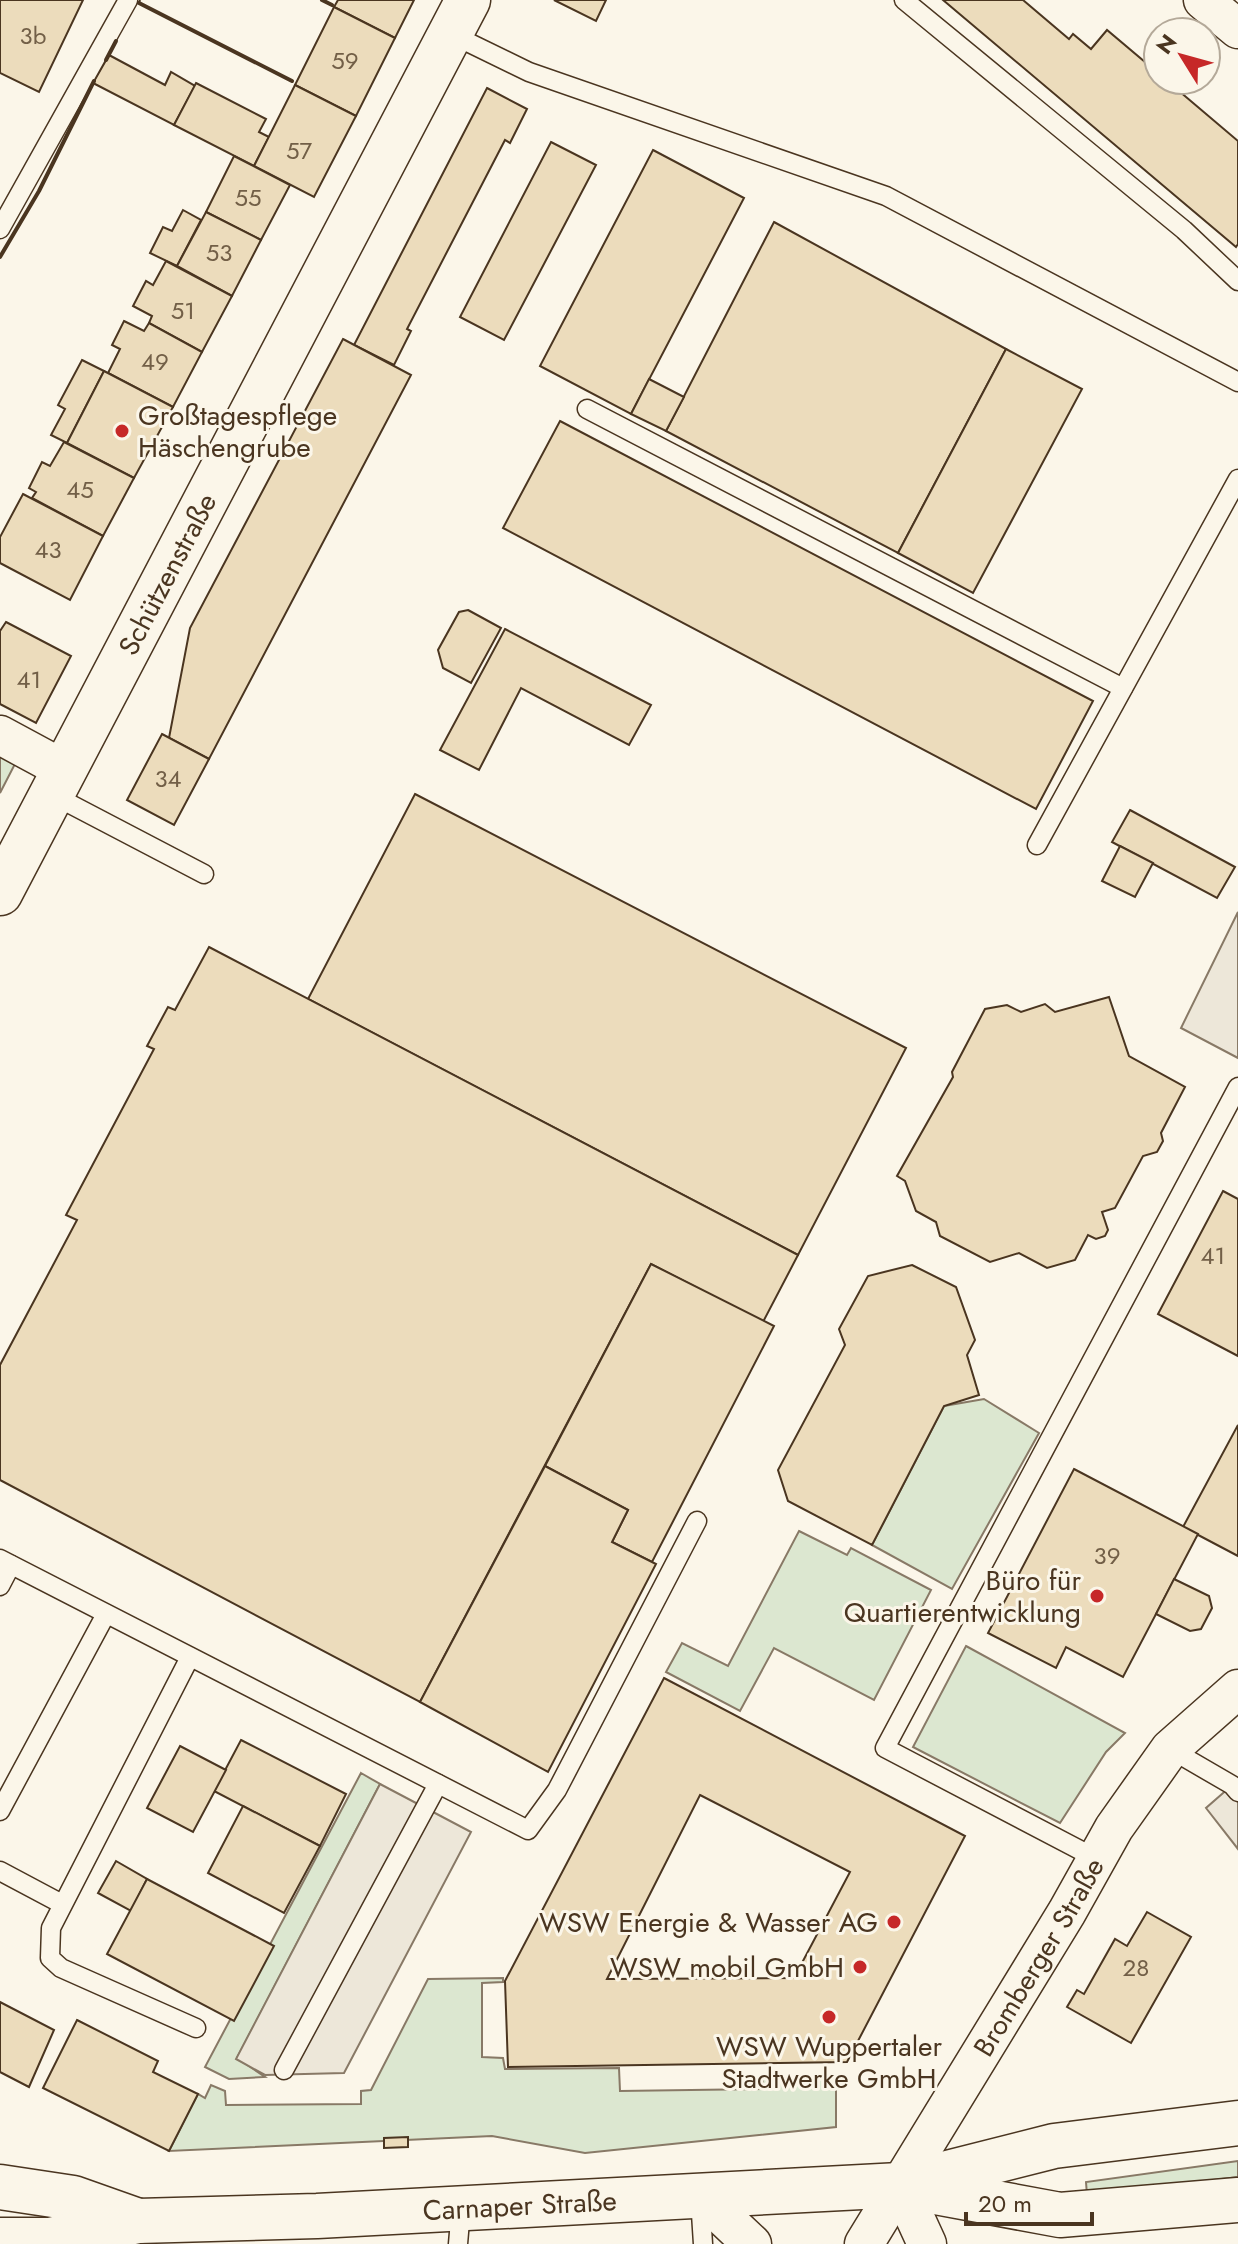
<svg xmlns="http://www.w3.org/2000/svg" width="1238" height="2244" viewBox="0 0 1238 2244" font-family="Jost,sans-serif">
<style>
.green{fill:#dce7d0;stroke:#887966;stroke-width:2}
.parking{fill:#ede7d9;stroke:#887966;stroke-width:2}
.building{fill:#ecdcbc;stroke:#4a3520;stroke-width:2;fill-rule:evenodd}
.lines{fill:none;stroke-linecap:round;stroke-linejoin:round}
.service-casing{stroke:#4a3520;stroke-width:21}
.minor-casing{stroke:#4a3520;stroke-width:41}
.tertiary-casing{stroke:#4a3520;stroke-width:47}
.primary-casing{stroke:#4a3520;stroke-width:47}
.service{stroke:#fbf6e9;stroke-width:18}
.minor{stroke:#fbf6e9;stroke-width:38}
.tertiary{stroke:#fbf6e9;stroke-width:44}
.primary{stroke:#fbf6e9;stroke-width:44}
.fence{stroke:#4a3520;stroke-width:2;stroke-dasharray:10 4;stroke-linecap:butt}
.wall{stroke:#4a3520;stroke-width:4}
.poi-dot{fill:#c62828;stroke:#fbf6e9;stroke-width:3}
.labels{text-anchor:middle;stroke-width:6;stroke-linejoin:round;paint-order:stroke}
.number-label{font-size:24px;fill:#725f47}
.poi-label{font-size:28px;fill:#4a3520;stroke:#fbf6e9;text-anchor:end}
.street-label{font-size:28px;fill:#4a3520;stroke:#fbf6e9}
</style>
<rect width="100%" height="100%" fill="#fbf6e9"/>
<g class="green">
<path d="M0 751 17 760 0 793Z"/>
<path d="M984 1399 1039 1433 952 1589 872 1545 944 1406Z"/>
<path d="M799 1531 847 1555 851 1548 931 1590 874 1700 774 1648 740 1711 666 1672 682 1643 728 1666Z"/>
<path d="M966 1646 1125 1733 1106 1752 1060 1823 913 1747Z"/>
<path d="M361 1773 380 1784 237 2058 265 2077 229 2079 205 2067Z"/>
<path d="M503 1978V1982L482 1983V2057L503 2058 505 2069 619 2068 620 2091 762 2089 763 2079 836 2078V2127L585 2153 492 2136 169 2151 198 2094 205 2098 211 2085 225 2091 226 2105 361 2104V2091L371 2090 428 1979Z"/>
<path d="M1238 2161V2177L1087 2195 1086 2182Z"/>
</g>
<g class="parking">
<path d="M1238 912V1058L1181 1028Z"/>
<path d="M1238 1780V1849L1206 1808Z"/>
<path d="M380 1784 471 1832 344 2073 265 2075 236 2059Z"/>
</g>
<g class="building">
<path d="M0 0H83L39 92 0 73Z"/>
<path d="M338 0H414L395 38 334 7Z"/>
<path d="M554 0H606L596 21Z"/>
<path d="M943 0H1023L1069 39 1073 34 1091 49 1107 30 1158 73V80H1166L1238 141V244L1236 247Z"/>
<path d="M334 7 395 38 356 116 295 85Z"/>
<path d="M109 55 165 85 171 72 195 86 174 125 93 83Z"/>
<path d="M196 83 266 119 259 132 269 137 254 166 174 125Z"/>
<path d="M295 85 356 116 314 197 254 166Z"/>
<path d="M487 88 527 109 510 143 505 140 407 329 411 331 394 365 354 345Z"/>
<path d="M551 142 596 165 504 340 460 317Z"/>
<path d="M653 150 744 198 631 414 540 366Z"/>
<path d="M234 156 290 185 261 240 206 212Z"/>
<path d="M183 210 201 220 177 266 150 253 163 227 172 231Z"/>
<path d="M206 212 261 240 232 296 177 266Z"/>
<path d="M774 222 1006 349 898 553 666 431Z"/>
<path d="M166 261 232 296 202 352 149 323 152 316 133 306 146 281 153 285Z"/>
<path d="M124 321 144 331 149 323 202 352 173 407 108 373 120 349 112 345Z"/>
<path d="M343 339 411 375 209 759 169 738 190 628Z"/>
<path d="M1006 349 1082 389 973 593 898 553Z"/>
<path d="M82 360 104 371 67 443 51 435 65 409 58 405Z"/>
<path d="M104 371 173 407 134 478 67 443Z"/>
<path d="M649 379 684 397 666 431 631 414Z"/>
<path d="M560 421 1093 701 1036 809 503 528Z"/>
<path d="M64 442 134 478 103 536 32 498 36 492 29 488 42 462 50 466Z"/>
<path d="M23 494 103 536 70 600 0 563V537Z"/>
<path d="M468 610 501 628 471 683 443 668 438 650 459 612Z"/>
<path d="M6 622 71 656 36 723 0 704V631Z"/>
<path d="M505 629 651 705 629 745 521 688 479 770 440 750Z"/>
<path d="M162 734 209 759 174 825 127 800Z"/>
<path d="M415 794 906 1048 798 1255 308 999Z"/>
<path d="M1130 810 1235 867 1217 898 1112 842Z"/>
<path d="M1120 846 1153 863 1135 897 1102 881Z"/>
<path d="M209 947 798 1255 763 1322 651 1264 420 1702 0 1480V1365L77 1220 66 1215 154 1049 147 1046 168 1007 175 1010Z"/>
<path d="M1109 997 1129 1056 1185 1087 1161 1133 1163 1141 1157 1152 1143 1156 1115 1208 1102 1212 1108 1230 1105 1236 1096 1239 1088 1235 1075 1260 1047 1268 1019 1253 990 1262 940 1236 936 1222 916 1211 905 1181 897 1176 953 1077 952 1072 985 1009 1007 1005 1021 1012 1045 1004 1055 1012Z"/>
<path d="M1223 1191 1238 1199V1356L1158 1314Z"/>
<path d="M651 1264 774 1326 652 1562 612 1542 628 1510 545 1466Z"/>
<path d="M912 1265 956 1287 975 1340 967 1355 979 1395 944 1406 872 1545 788 1501 778 1470 845 1345 839 1329 868 1276Z"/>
<path d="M1238 1425V1556L1183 1527Z"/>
<path d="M545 1466 628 1510 612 1542 656 1564 548 1772 420 1702Z"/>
<path d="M1074 1469 1198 1534 1123 1677 1066 1647 1056 1668 988 1633Z"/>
<path d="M1174 1579 1209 1596 1212 1608 1201 1629 1190 1631 1156 1614Z"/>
<path d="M664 1678 965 1836 847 2062 508 2067 505 1981ZM700 1795 850 1872 794 1978 607 1979Z"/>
<path d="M241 1740 346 1794 320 1846 214 1791Z"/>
<path d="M180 1746 226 1770 193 1832 147 1808Z"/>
<path d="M243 1806 320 1846 284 1913 208 1873Z"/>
<path d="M116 1861 147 1879 131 1911 98 1893Z"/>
<path d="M147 1879 274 1946 234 2021 107 1954Z"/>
<path d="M1147 1912 1191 1937 1131 2043 1067 2007 1077 1990 1084 1994 1115 1939 1127 1946Z"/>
<path d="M0 2002 54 2030 29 2087 0 2072Z"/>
<path d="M77 2020 158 2061 153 2072 198 2094 169 2151 43 2088Z"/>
<path d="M408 2137V2147L384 2148V2138Z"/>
</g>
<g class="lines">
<defs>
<g id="service">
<path d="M904 0 1184 230 1238 281"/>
<path d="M451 34 529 72 886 196 1238 382"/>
<path d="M0 229 128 0"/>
<path d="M587 409 1123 688"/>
<path d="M51 794 204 874"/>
<path d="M1037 845 1238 479"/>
<path d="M0 1559 528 1830 557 1790 697 1521"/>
<path d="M0 1586 11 1565"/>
<path d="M190 1657 51 1928 50 1958 61 1968 196 2028"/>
<path d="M1170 1749 1232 1785 1238 1792"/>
<path d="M0 1811 106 1614"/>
<path d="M1097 1859 885 1748 1238 1087"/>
<path d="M0 1871 62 1904"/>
<path d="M284 2070 438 1784"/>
<path d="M700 2198 703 2244"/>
<path d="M458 2244 461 2209"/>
</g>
<g id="minor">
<path d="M1203 0 1238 29"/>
<path d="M0 735 63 769"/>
<path d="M900 2185 927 2244"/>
<path d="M700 2195 752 2244"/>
<path id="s1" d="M864 2244 1067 1912 1114 1828 1170 1749 1238 1689"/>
</g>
<g id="tertiary">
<path id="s2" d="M0 893 468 0"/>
</g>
<g id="primary">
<path d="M0 2187 73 2198 138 2221"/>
<path d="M914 2188 1060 2215 1238 2200"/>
<path id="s3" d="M0 2240H50L138 2221 317 2216 900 2185 1054 2146 1238 2123"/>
</g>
</defs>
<use href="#service" class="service-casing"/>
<use href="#minor" class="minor-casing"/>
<use href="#tertiary" class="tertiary-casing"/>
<use href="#primary" class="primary-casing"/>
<use href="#service" class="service"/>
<use href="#minor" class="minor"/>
<use href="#tertiary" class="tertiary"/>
<use href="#primary" class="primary"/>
<path class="fence" d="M139 3 140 0"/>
<g class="wall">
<path d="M322 0 332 5"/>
<path d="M139 3 292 81"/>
<path d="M106 60 116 41"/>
<path d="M0 257 39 191 94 81"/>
</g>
</g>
<g class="poi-dot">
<circle cx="122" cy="431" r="8"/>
<circle cx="1097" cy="1596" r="8"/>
<circle cx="894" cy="1922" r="8"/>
<circle cx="860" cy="1967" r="8"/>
<circle cx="829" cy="2017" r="8"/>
</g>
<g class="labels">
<g class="number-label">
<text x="33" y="44">3b</text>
<text x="345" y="69">59</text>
<text x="299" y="159">57</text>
<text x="248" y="206">55</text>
<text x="219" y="261">53</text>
<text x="183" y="319">51</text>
<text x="155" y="370">49</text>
<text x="80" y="498">45</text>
<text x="48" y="558">43</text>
<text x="29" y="688">41</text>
<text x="168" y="787">34</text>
<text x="1213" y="1264">41</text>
<text x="1107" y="1564">39</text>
<text x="1136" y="1976">28</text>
</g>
<g class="poi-label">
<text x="138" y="425" text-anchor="start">Großtagespflege<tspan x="138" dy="32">Häschengrube</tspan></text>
<text x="1081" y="1590">Büro für<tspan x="1081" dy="32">Quartierentwicklung</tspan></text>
<text x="878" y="1932">WSW Energie &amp; Wasser AG</text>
<text x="844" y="1977">WSW mobil GmbH</text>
<text x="829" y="2056" text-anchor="middle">WSW Wuppertaler<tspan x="829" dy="32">Stadtwerke GmbH</tspan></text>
</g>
<g class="street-label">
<text dy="10" stroke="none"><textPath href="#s2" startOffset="360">Schützenstraße</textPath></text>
<text dy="10" stroke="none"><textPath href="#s1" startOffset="336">Bromberger Straße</textPath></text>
<text dy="10" stroke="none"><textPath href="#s3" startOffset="522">Carnaper Straße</textPath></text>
</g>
</g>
<g transform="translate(1182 56) rotate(307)"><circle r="38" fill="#fbf6e9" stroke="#b4a999" stroke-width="2"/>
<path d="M0-6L14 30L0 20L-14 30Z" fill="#c62828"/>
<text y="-12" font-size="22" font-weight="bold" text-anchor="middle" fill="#4a3520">N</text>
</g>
<path d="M966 2212v12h126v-12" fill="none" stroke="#4a3520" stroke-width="4"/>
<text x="978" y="2212" font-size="24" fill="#4a3520" stroke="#fbf6e9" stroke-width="6" paint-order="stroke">20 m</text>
</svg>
